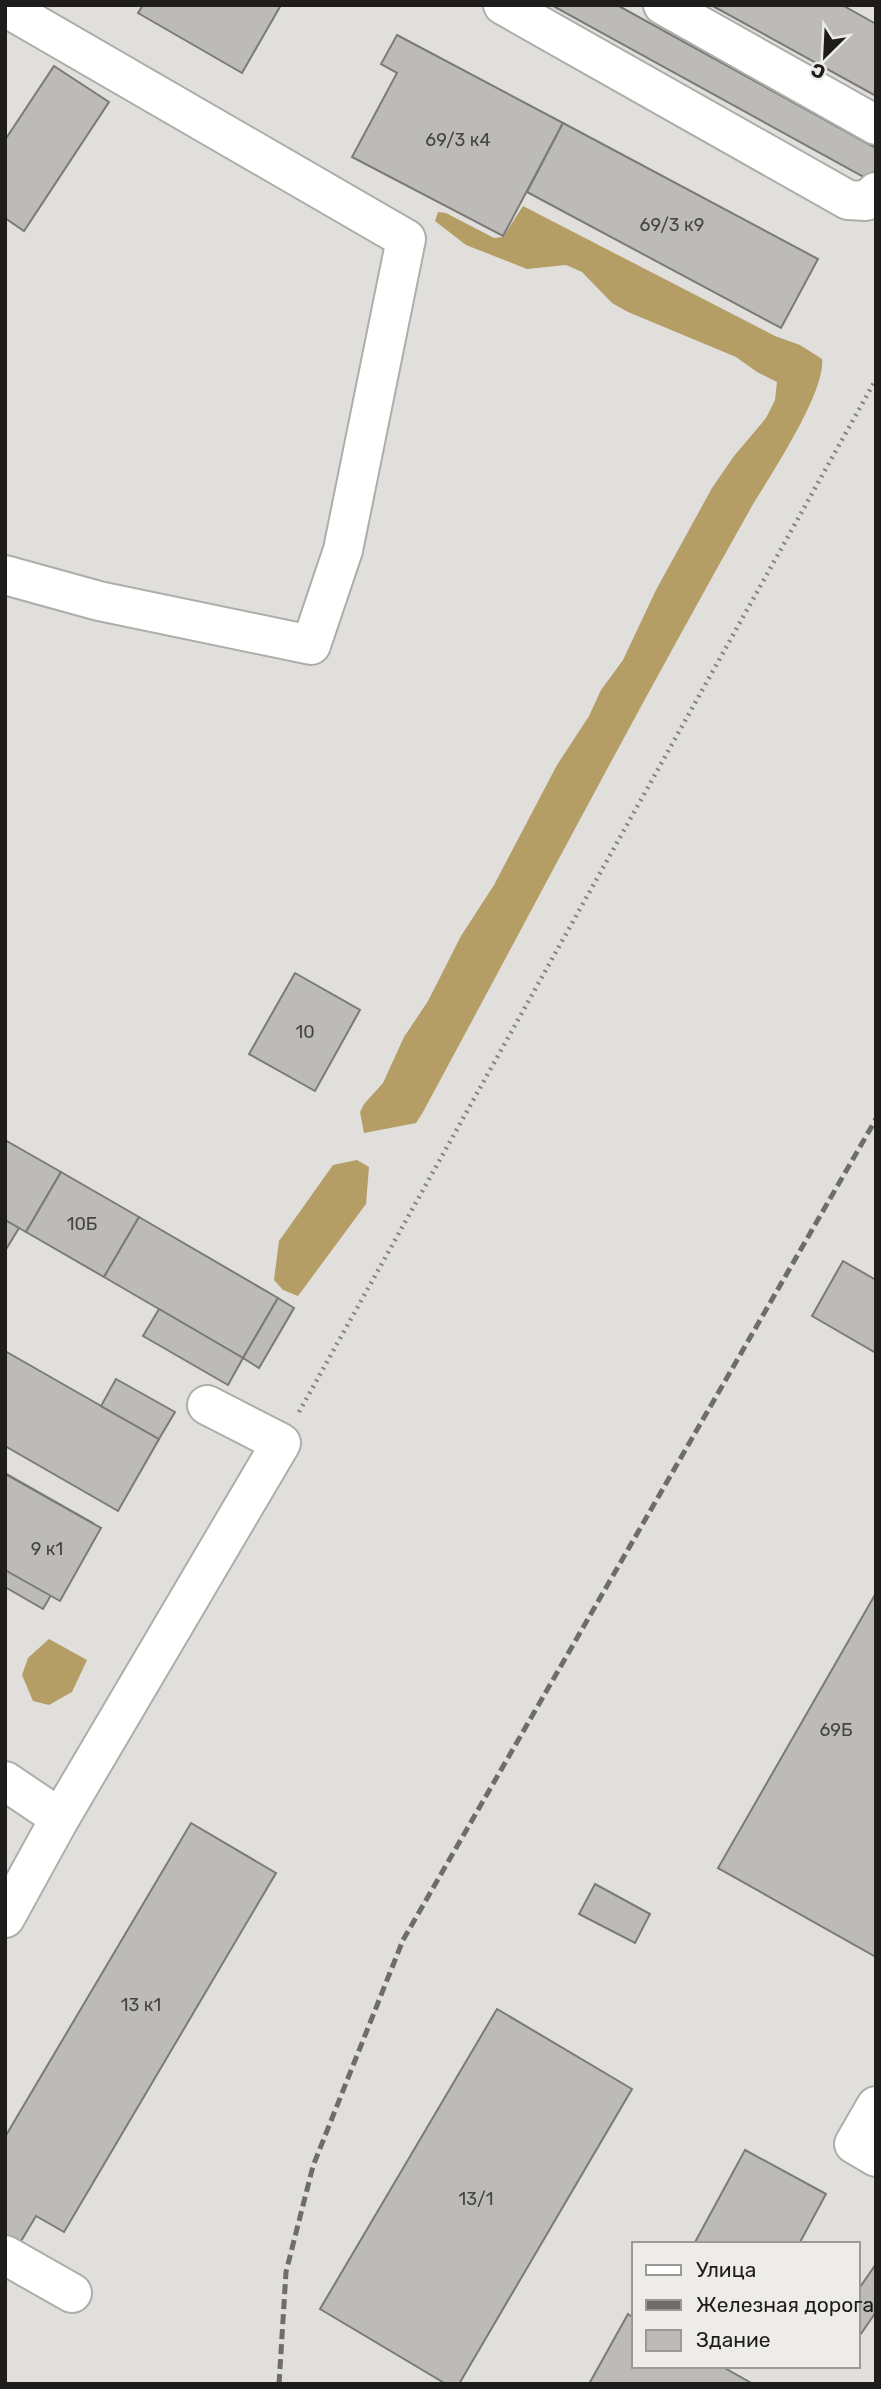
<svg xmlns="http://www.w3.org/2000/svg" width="881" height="2389" viewBox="0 0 881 2389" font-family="Rubik,sans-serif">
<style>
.forest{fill:#b59d66}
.building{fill:#bcbbb8;stroke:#7b7a77;stroke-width:2}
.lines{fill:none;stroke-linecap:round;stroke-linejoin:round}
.minor-casing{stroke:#aeadaa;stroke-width:42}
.path{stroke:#858482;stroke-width:4.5;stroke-dasharray:2 5;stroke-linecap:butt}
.minor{stroke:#fff;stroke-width:38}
.rail{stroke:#6e6d6b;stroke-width:5;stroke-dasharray:10 5;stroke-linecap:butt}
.labels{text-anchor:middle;stroke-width:6;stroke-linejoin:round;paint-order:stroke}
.number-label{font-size:18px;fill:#464443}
</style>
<rect width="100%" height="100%" fill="#e1dfdc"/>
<g class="forest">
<path d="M523 206 775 336 800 345 822 359C826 392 770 476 752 506 639 706 532 910 423 1112L416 1123 364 1133 360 1112 364 1104 383 1083 404 1037 428 1001 461 936 494 885 557 765 589 716 601 690 623 660 656 590 712 488 734 456 766 418 775 400 777 382 757 372 736 357 628 312 612 303 582 272 566 265 527 269 466 245 435 221 438 212 446 213 494 238 503 237Z"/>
<path d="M357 1160 369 1167 366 1204 298 1296 283 1290 274 1280 279 1241 333 1165Z"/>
<path d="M49 1639 87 1660 72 1692 49 1705 33 1701 22 1675 28 1658Z"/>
</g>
<g class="building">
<path d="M143 5H281L242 73 138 13Z"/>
<path d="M617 5 876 148V169L869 180 553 6Z"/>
<path d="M711 5H842L876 24V96Z"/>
<path d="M397 35 563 123 503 236 352 157 397 73 381 64Z"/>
<path d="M54 66 109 102 24 231 5 218V140Z"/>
<path d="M563 123 818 259 781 328 527 192Z"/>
<path d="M295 973 360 1010 315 1091 249 1054Z"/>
<path d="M5 1140 61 1172 26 1232 5 1220Z"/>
<path d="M61 1172 139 1217 104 1277 26 1232Z"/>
<path d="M139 1217 278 1298 243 1358 104 1277Z"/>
<path d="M5 1220 19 1228 5 1251Z"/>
<path d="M843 1261 876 1280V1353L812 1316Z"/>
<path d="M278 1298 294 1308 259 1368 243 1358Z"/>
<path d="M159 1309 243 1358 228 1385 143 1336Z"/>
<path d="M5 1351 159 1439 118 1511 5 1446Z"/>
<path d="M116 1379 175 1412 159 1439 101 1406Z"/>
<path d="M5 1473 93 1523 43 1609 5 1587Z"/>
<path d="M5 1474 101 1528 60 1601 5 1570Z"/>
<path d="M876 1593V1957L718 1868Z"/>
<path d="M191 1823 276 1873 64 2232 36 2216 18 2246 5 2238V2137Z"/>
<path d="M595 1884 650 1914 635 1943 579 1914Z"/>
<path d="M497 2009 632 2089 459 2384H446L320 2309Z"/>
<path d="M745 2150 826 2194 799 2244H694Z"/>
<path d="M876 2264V2312L858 2338V2290Z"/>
<path d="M628 2314 634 2318V2366H721L753 2384H589Z"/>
</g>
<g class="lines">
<defs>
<g id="minor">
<path d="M503 5 848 200 866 201 876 192"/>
<path d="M663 5 876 125"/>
<path d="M5 7 406 239 343 550 311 645 99 601 5 575"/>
<path d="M5 1781 60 1818"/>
<path d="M5 1918 60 1818 281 1443 207 1405"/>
<path d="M876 2106 854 2144 876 2157"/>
<path d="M5 2255 72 2293"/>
</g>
</defs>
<use href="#minor" class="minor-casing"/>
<path class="path" d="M299 1412 876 379"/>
<use href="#minor" class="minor"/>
<path class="rail" d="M279 2384 286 2272 313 2166 403 1940 876 1119"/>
</g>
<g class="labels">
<g class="number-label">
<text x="458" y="146">69/3 к4</text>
<text x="672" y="231">69/3 к9</text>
<text x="305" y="1038">10</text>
<text x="82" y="1230">10Б</text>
<text x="47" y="1555">9 к1</text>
<text x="836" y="1736">69Б</text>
<text x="141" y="2011">13 к1</text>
<text x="476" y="2205">13/1</text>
</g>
</g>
<rect width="881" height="2389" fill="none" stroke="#1e1d1c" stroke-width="14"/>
<rect x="632" y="2242" width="228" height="126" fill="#eeece9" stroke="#9b9997" stroke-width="2"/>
<rect x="646" y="2265" width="35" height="10" fill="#ffffff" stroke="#9b9997" stroke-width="2"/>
<text x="696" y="2277" font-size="21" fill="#1e1d1c">Улица</text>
<rect x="646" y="2300" width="35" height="10" fill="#6e6d6b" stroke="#9b9997" stroke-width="2"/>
<text x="696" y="2312" font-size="21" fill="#1e1d1c">Железная дорога</text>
<rect x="646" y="2330" width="35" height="21" fill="#bcbbb8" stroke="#9b9997" stroke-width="2"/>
<text x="696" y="2347" font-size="21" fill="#1e1d1c">Здание</text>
<g transform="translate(825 56) rotate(204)" stroke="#eeece9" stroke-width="5" paint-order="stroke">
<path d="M0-5L12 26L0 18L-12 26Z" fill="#1e1d1c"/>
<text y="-10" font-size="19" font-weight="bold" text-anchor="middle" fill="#1e1d1c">С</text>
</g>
</svg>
